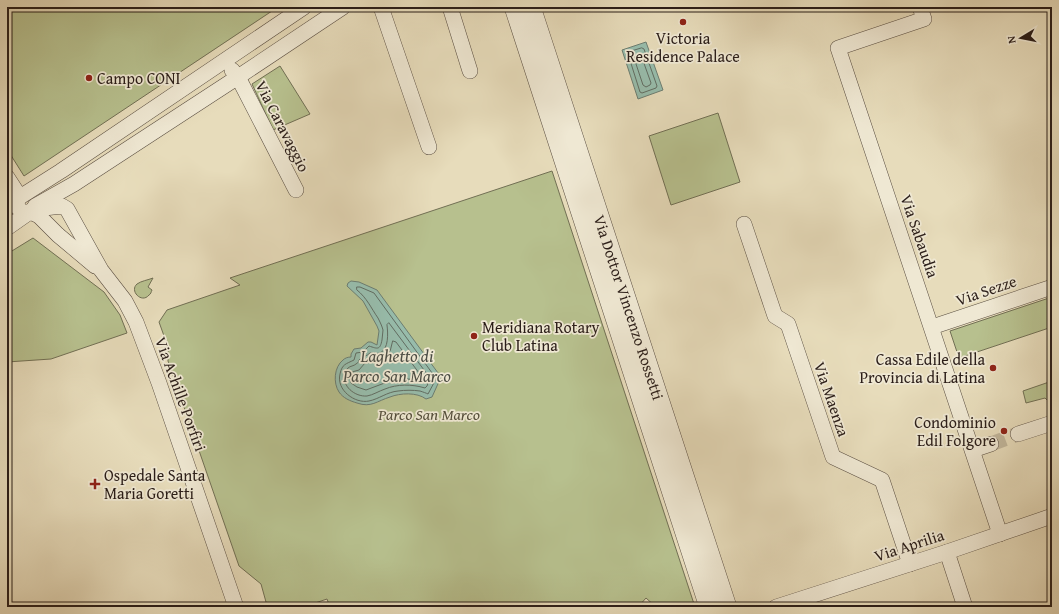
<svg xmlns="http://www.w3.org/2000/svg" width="1059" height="614" viewBox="0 0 1059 614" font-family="'Gentium Book Plus',serif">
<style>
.green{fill:#b7c08e;stroke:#716f54}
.water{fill:#97bcab;stroke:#6c7d71}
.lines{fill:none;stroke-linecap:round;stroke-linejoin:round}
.shore{stroke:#616d62;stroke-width:1}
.minor-tunnel{stroke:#c1b69b;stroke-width:15;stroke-dasharray:15 8;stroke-linecap:butt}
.minor-casing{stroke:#5a4e42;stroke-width:16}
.tertiary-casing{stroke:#5a4e42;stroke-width:20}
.minor{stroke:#efe8d3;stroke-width:15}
.tertiary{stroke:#efe8d3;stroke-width:19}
.poi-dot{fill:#8f2418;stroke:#efe8d3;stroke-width:1.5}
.labels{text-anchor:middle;stroke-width:3.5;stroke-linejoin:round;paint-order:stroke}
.poi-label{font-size:16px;fill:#2b1e19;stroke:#efe8d3;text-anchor:start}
.street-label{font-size:16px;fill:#2b1e19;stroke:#efe8d3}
.park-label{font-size:16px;font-style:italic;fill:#554f3c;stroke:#efe8d3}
.water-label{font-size:17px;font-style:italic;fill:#4b4d45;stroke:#efe8d3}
</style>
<rect width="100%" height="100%" fill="#e7dcbb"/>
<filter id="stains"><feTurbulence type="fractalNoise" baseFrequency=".005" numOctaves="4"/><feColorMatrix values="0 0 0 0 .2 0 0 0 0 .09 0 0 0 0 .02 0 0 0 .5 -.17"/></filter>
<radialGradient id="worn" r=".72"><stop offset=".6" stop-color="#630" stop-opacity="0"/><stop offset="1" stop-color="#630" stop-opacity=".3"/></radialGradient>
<g class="green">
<path d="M7 7H278L24 176 7 149Z"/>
<path d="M280 66 310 114 273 130 252 84Z"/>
<path d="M718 113 740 182 671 205 649 136Z"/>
<path d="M552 171 695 607H656L646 598 638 607H330L327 599 303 607H271L266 602 261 584 239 566 168 361V347L159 322 167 310 240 285 230 278Z"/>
<path d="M33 238 104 292 120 315 127 333 51 359 7 362V254Z"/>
<path d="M153 278 148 287 152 290C151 292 151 294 149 295 142 304 129 291 137 284 141 281 148 280 153 278Z"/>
<path d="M1052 297V327L959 358 950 331Z"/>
<path d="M1052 381V405L1045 398 1026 403 1023 391Z"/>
</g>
<g class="water">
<path d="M646 42 663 90 638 99 622 50Z"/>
<path d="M351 281 359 282 377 290 441 377 432 397 426 399C417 392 400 393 390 397 377 401 371 408 357 403 350 401 343 398 339 392 333 383 334 367 343 360 345 358 348 357 351 357V354L354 349 361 348 368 342H371L377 345 379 331 377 326 363 301 347 286 348 283Z"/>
</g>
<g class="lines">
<g class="shore">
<path d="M642 48 644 49 657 86 656 88 642 93 640 92 628 54 629 52Z"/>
<path d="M639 54 641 55 651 83 650 85 646 87 643 85 634 58 635 56Z"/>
<path d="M357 287H360L374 293 435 377 436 379 428 394C426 393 423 392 420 391 413 390 405 390 398 391 387 392 379 399 369 401 355 404 336 390 340 374 342 364 346 364 354 360L356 353 363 352 369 346C378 349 380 350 382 340 382 337 383 333 383 330 382 326 380 322 378 318 371 308 367 298 357 290Z"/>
<path d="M389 323 430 378 427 386 425 388C412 384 397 384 385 389 379 391 373 395 367 396 355 397 341 386 345 373 345 372 347 369 348 368 350 366 354 366 356 364 360 361 357 363 360 359 362 357 367 356 370 353 373 353 377 354 380 353 389 349 388 333 387 325Z"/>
<path d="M393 341 396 342 422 377V380L407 379 390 381 366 390 357 387 351 383 350 378 352 372 359 370 365 363 372 360 379 359 385 357 390 351Z"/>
</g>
<path class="minor-tunnel" d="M991 444 1018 434"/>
<defs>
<g id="minor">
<path d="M381 7 429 147"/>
<path d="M450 7 470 71"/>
<path d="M920 7 924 19 838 48 1000 534"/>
<path d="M232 70 238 77 296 190"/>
<path d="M7 177 20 197"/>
<path d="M35 206 74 184 238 77 343 7"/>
<path d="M35 207 44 208 62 206 67 209 101 270 125 301 136 322 159 383 236 607"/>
<path d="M29 212H23L18 208 17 202 20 197 61 171 304 7"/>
<path d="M30 212 39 216 58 235 95 266"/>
<path d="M744 224 775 316 788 324 833 457 882 480 910 564"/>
<path d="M7 228 34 209"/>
<path d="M932 327 1052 287"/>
<path d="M1018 434 1052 423"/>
<path d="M973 450 991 444"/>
<path d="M947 552 965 607"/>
<path d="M776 607 947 552 1052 516"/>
</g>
<g id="tertiary">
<path d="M514 7 709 607"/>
<path id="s1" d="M531 7 727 607"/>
</g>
</defs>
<use href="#minor" class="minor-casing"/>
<use href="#tertiary" class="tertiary-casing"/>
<use href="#minor" class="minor"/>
<use href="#tertiary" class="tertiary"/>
</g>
<g class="poi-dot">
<circle cx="683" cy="22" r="4"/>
<circle cx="89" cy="78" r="4"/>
<circle cx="474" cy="336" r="4"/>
<circle cx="993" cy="368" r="4"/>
<circle cx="1004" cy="431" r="4"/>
<path d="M93 478h4v4h4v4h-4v4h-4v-4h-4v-4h4z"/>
</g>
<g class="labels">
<g class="poi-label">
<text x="683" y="44" text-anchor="middle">Victoria<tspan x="683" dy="18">Residence Palace</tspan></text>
<text x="97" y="84">Campo CONI</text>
<text x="482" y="333">Meridiana Rotary<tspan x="482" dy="18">Club Latina</tspan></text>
<text x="985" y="365" text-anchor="end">Cassa Edile della<tspan x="985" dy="18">Provincia di Latina</tspan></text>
<text x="996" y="428" text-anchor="end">Condominio<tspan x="996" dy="18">Edil Folgore</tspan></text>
<text x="104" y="481">Ospedale Santa<tspan x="104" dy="18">Maria Goretti</tspan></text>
</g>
<g class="street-label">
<text transform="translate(283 126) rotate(63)" y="6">Via Caravaggio</text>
<text transform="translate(920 236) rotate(71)" y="6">Via Sabaudia</text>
<text transform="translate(986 290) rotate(-19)" y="6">Via Sezze</text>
<text dy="6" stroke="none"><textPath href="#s1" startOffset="316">Via Dottor Vincenzo Rossetti</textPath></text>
<text transform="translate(181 394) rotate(70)" y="6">Via Achille Porfiri</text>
<text transform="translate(832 399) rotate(71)" y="6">Via Maenza</text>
<text transform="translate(909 545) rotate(-18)" y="6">Via Aprilia</text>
</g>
<g class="park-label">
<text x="429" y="420">Parco San Marco</text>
</g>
<g class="water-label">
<text x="397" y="362">Laghetto di<tspan x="397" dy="20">Parco San Marco</tspan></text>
</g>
</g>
<rect width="1059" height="614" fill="none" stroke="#e7dcbb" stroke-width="24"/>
<rect x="8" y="8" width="1043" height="598" fill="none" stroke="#2b1e19" stroke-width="2"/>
<rect x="12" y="12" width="1035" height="590" fill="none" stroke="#2b1e19"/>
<g transform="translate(1021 38) rotate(260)" stroke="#efe8d3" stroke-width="3" paint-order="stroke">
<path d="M0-3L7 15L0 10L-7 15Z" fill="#2b1e19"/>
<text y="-6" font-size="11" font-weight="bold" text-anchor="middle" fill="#2b1e19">N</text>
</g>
<rect width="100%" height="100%" filter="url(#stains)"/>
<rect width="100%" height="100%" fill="url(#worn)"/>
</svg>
